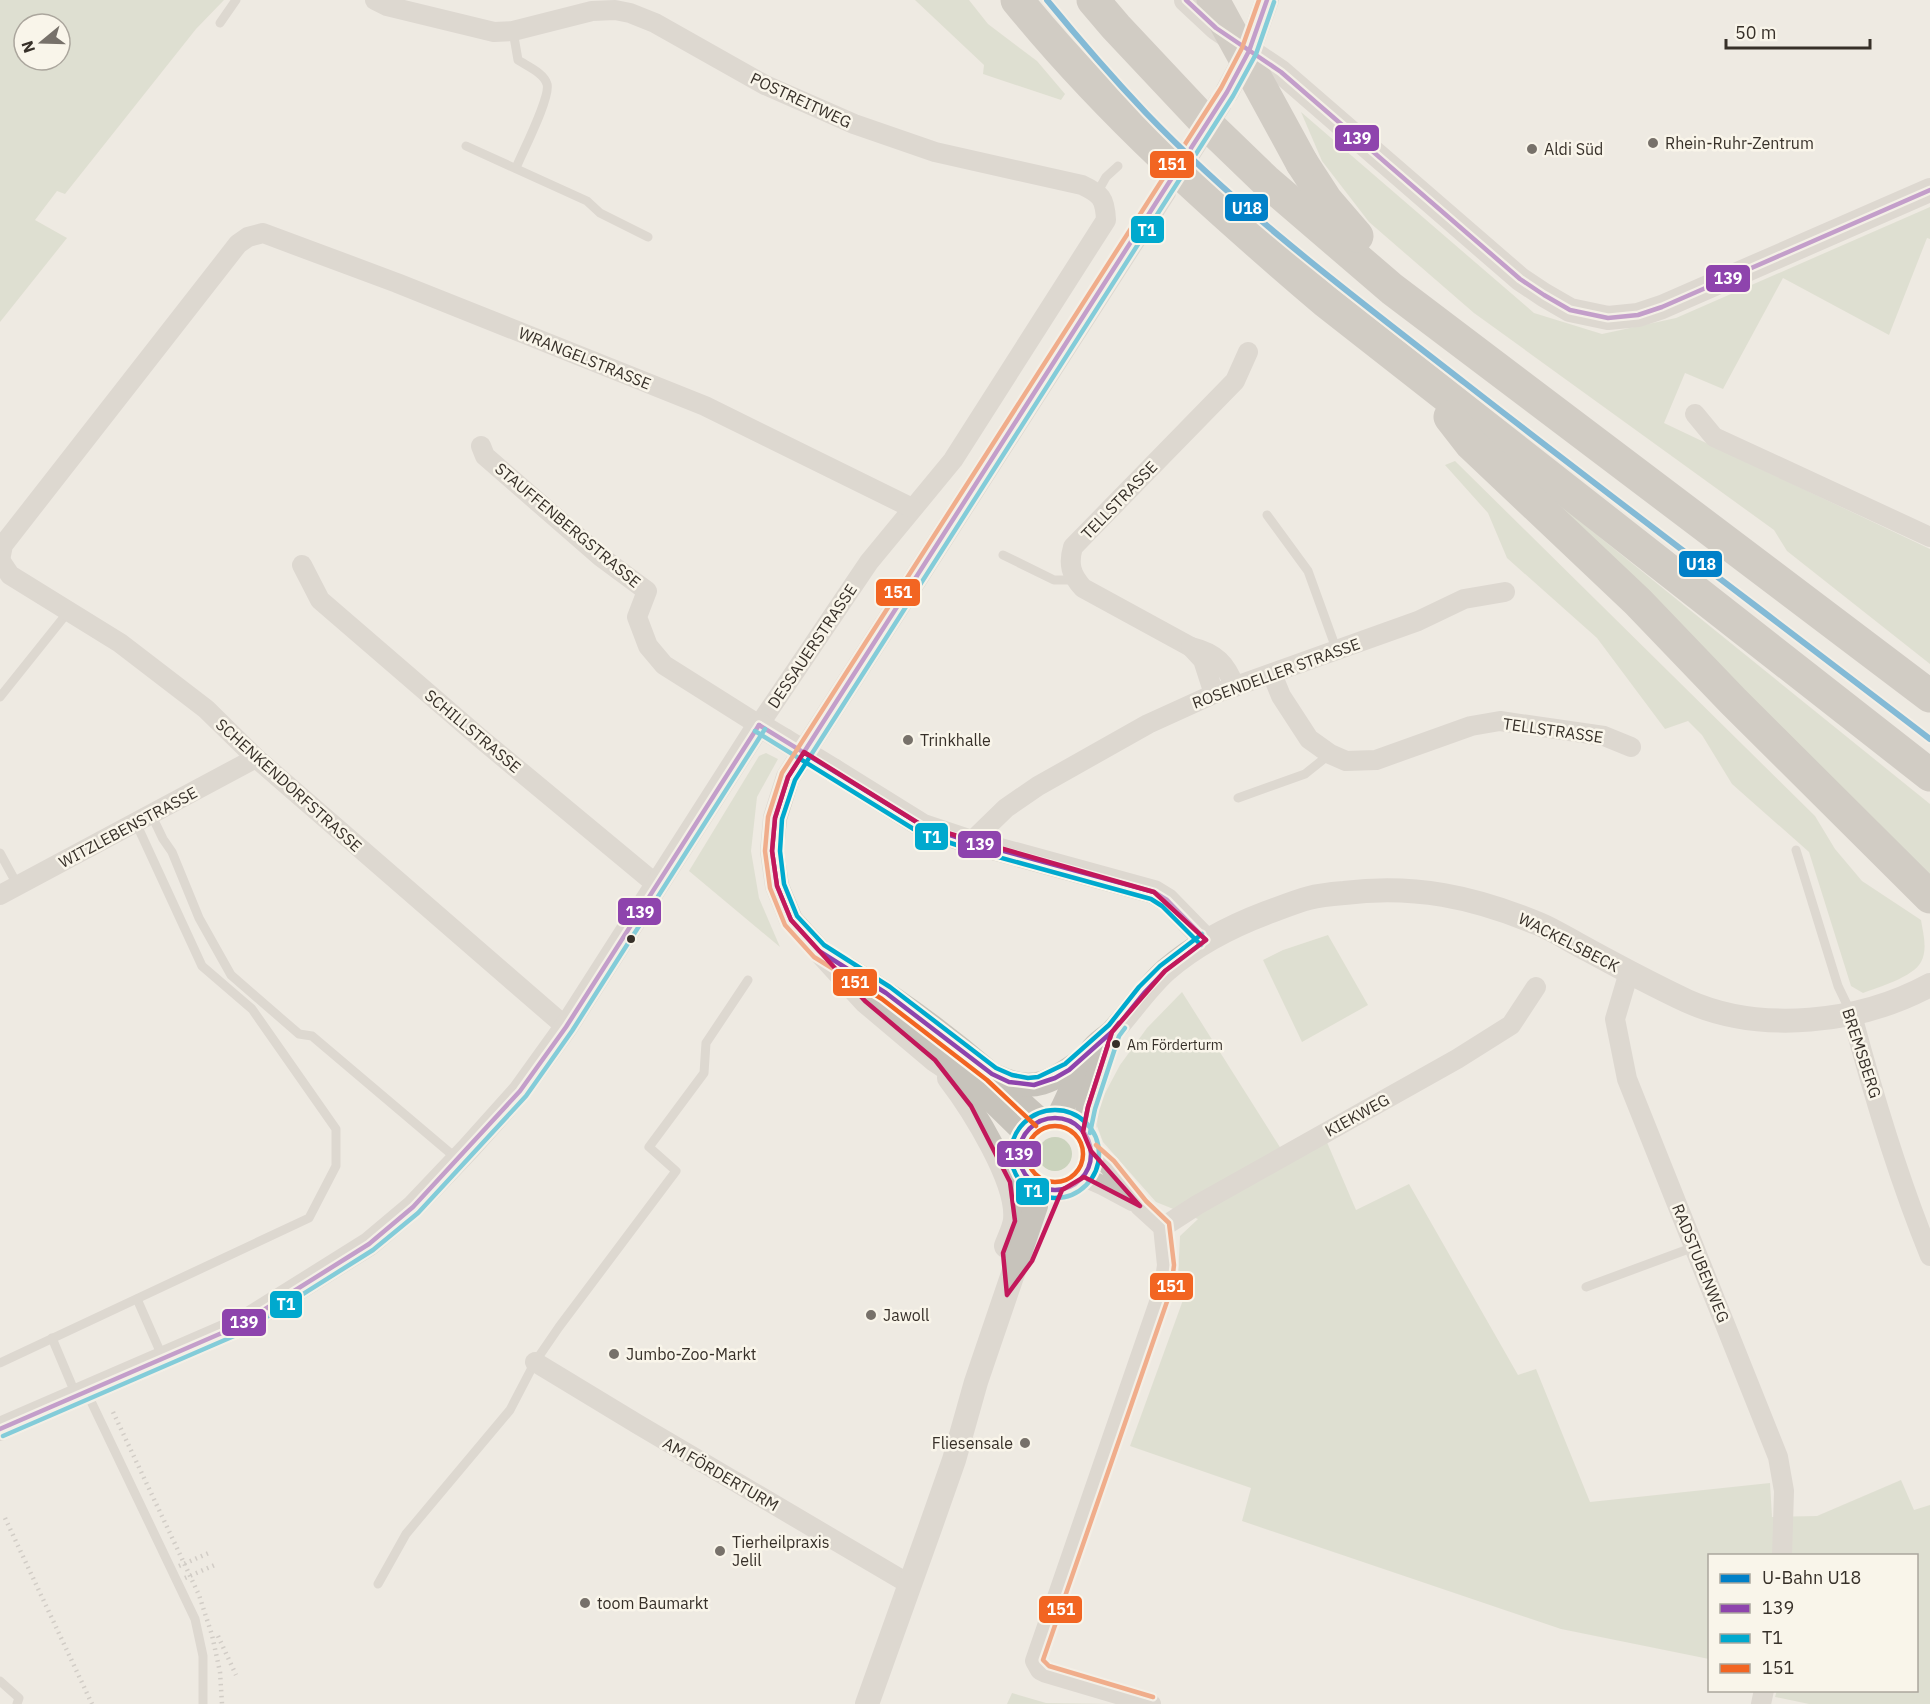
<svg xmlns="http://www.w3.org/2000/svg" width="1930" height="1704" viewBox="0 0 1930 1704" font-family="'IBM Plex Sans',sans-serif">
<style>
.green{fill:#cbd3bd;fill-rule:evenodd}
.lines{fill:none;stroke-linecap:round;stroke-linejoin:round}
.tertiary-tunnel{stroke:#c9c5bd;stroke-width:24;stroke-dasharray:24 12;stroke-linecap:butt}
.service{stroke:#c7c3bb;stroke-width:9}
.minor{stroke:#c7c3bb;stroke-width:20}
.tertiary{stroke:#c7c3bb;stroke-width:24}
.motorway{stroke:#ada9a1;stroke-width:33}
.rail{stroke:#aeaba5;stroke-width:4.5;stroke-dasharray:1.5 4.5;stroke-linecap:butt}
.tertiary-bridge{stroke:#c7c3bb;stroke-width:24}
.motorway-bridge{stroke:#ada9a1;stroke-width:33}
.bus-1-casing{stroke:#f9f5ea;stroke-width:9}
.bus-2-casing{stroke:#f9f5ea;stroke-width:9}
.bus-3-casing{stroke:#f9f5ea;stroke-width:9}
.bus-1{stroke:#8e44ad;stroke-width:4.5}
.bus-2{stroke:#00a9ce;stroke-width:4.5}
.bus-3{stroke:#f26522;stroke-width:4.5}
.metro-1-casing{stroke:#f9f5ea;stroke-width:10}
.metro-1{stroke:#0080c8;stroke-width:6}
.marked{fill:none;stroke:#c2185b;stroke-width:4.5;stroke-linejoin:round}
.poi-dot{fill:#77716a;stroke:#f9f5ea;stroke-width:2}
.bus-dot{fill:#373029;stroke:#f9f5ea;stroke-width:2}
.labels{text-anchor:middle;stroke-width:5;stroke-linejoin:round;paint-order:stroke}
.bus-label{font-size:14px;fill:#373029;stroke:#f9f5ea;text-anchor:start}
.street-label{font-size:16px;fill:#373029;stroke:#f9f5ea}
.poi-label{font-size:16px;fill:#373029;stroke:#f9f5ea;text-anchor:start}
.line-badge{stroke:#f9f5ea;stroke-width:2}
.badge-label{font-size:16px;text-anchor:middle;font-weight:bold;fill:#fff}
</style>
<rect width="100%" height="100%" fill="#eeeae2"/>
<g class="green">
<path d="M0 0H224L196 29 65 194 57 191 35 220 67 238 0 322ZM24 24H60V60H24Z"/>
<path d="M915 0H969L988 24 1037 61 1065 94 1061 100 983 74 984 65Z"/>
<path d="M1301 112 1534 313 1602 334 1676 318 1930 207V239L1927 238 1889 335 1783 278 1723 389 1685 373 1664 423 1930 549V664L1787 551 1774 530 1474 313 1369 222 1322 161Z"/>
<path d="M1455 461 1815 816 1835 849 1862 881 1921 920C1923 933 1928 949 1921 962 1913 977 1879 987 1863 993L1851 986 1809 852 1732 784 1702 735 1688 721 1665 729 1597 638 1507 558 1488 513 1445 465Z"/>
<path d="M1550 497 1930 804V879Z"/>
<path d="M766 753 778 759 757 797 751 851 759 898 780 947 689 871 759 756Z"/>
<path d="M1328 935 1368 1005 1302 1042 1263 960 1283 950Z"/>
<path d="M1182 992 1283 1152 1326 1140 1356 1210 1409 1184 1518 1375 1536 1369 1590 1502 1770 1483 1772 1517 1817 1516 1901 1480 1914 1510 1930 1505V1704H1809L1775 1697 1777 1690H1916V1556H1710L1709 1659 1561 1629 1242 1521 1251 1488 1130 1446 1183 1300 1178 1278 1180 1236 1198 1219 1156 1202 1103 1142 1097 1126 1098 1111 1103 1097 1120 1065 1147 1028Z"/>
<circle cx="1055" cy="1154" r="17"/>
<path d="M1012 1693 1046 1703 1117 1704H1007Z"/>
</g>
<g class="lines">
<path class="tertiary-tunnel" d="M1170 183 1227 92"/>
<g class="service">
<path d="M220 23 236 0"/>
<path d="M513 31 518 60C527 66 544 73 547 84 551 97 522 153 516 168"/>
<path d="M466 146 587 201 600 213 648 237"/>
<path d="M1097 193 1106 177 1118 166"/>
<path d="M1267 515 1308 571 1337 651"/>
<path d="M1003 555 1054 580H1076"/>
<path d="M0 697 68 612"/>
<path d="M1238 798 1305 774 1330 754"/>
<path d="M151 814 163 839 172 852 199 918 231 975 299 1034 312 1036 456 1158"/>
<path d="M1796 850 1838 986 1851 1013"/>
<path d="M0 853 18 886"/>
<path d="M1586 1287 1694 1247"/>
<path d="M137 1299 163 1358"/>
<path d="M52 1338 76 1395"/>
<path d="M0 1363 309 1218 336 1166V1129L252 1009 202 966 136 823"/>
<path d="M87 1393 195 1619 203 1656V1704"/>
<path d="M378 1584 406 1534 510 1410 535 1362 559 1327 676 1171 649 1147 704 1073 706 1043 748 980"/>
<path d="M0 1681 19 1698 17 1704"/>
</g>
<g class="minor">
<path d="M375 0 387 6 494 32 513 31 592 11 615 10 630 13 655 23 765 85 854 124 935 152 1082 185C1101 194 1105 198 1106 220L953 460 869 562 759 725 664 665 648 646 637 617 647 591 601 557 485 456 481 446"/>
<path d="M1695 414 1714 437 1930 537"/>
<path d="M0 560 3 545 238 244 248 237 263 233 397 283 705 406 912 508"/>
<path d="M0 560 10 575 120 643 206 709 256 758 566 1027"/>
<path d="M302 565 320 600 480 738 657 885"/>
<path d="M1191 647 1083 588C1071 575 1068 564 1073 547L1235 381 1248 352"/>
<path d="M1272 674 1281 696 1309 739 1330 754 1346 761 1376 760 1471 726 1500 721 1604 736 1631 747"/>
<path d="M1214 694 1203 660 1191 647C1216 653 1226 664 1235 687"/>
<path d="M971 842 1006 808 1038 786 1148 724 1214 694 1418 621 1464 599 1505 592"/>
<path d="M0 895 256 758"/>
<path d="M1629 972 1615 1019 1627 1079 1778 1457 1784 1491 1782 1556"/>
<path d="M1852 1015C1873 1094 1899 1180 1930 1256"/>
<path d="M1091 1151 1109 1166 1140 1206 1163 1227 1167 1265 1164 1288 1035 1661 1040 1670 1046 1673 1151 1704"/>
<path d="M1084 1177 1104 1186 1132 1201"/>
<path d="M1163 1227 1197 1205 1457 1059 1511 1025 1536 987"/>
<path d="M535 1362 639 1425 909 1584"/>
<path d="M1761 1704 1764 1690"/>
</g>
<g class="tertiary">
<path d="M1186 0 1216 28 1281 72 1520 279 1544 295 1570 310 1608 318 1638 315 1662 307 1930 190"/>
<path d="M1227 92 1249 51 1267 0"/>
<path d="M833 770 923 826 971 842 1154 892 1167 900 1206 940"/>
<path d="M846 968C897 999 946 1035 991 1074 1008 1089 1023 1106 1041 1120"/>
<path d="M998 1077C1035 1095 1055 1079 1085 1058"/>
<path d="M949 1078C972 1108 1019 1182 1015 1220 1014 1228 1009 1238 1006 1246"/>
<circle cx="1055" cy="1154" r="36"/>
<path d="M1057 1118C1070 1097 1076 1070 1091 1051 1097 1042 1106 1038 1113 1031 1131 1011 1146 988 1166 970 1196 944 1229 927 1266 913 1280 908 1294 902 1309 898 1320 895 1332 894 1344 893 1414 884 1474 897 1539 924 1556 931 1572 942 1588 950 1621 968 1653 985 1687 1001 1761 1034 1860 1023 1930 985"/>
<path d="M1083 1132 1088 1107 1111 1034"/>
<path d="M1025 1133 984 1093 935 1060 865 1001 791 920 777 886 772 851 775 818 788 777 1164 192"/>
<path d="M0 1429 238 1326 369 1244 413 1207 469 1148 520 1091 566 1027 759 725 784 740"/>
<path d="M867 1704 929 1531 954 1460 976 1382 1036 1206 1037 1186"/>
</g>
<g class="motorway">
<path d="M1017 0C1108 112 1216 208 1325 301L1930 775"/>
<path d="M1093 0 1116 27 1210 127 1265 180 1392 289 1930 696"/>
<path d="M1302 163 1326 200 1357 236"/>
<path d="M1450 417 1471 444 1638 602 1733 701 1930 897"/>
</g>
<g class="rail">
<path d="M113 1412 199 1595 212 1635 220 1672 222 1704"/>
<path d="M5 1518 92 1704"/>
<path d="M179 1566 211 1552"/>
<path d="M185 1578 217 1564"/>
<path d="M218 1636 236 1675"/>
</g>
<path class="tertiary-bridge" d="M784 740 833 770"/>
<path class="motorway-bridge" d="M1213 0 1302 163"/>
<defs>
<g id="bus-1">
<path d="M1186 0 1216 28 1281 72 1520 279 1544 295 1570 310 1608 318 1638 315 1662 307 1930 190"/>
<path d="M759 725 923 826 971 842 1154 892 1167 900 1206 940"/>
<path d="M1206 940 1165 971 1145 992 1114 1030 1069 1070 1055 1078 1034 1085 1009 1082 992 1074 886 993 819 951 791 920 777 886 772 851 775 818 788 777 1227 92 1249 51 1267 0"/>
<circle cx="1055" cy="1154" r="36"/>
<path d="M1083 1132 1088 1107 1112 1032 1119 1023"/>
<path d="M0 1429 238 1326 369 1244 413 1207 520 1091 566 1027 759 725"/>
</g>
<g id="bus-2">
<path d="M755 731 920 833 969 849 1151 899 1162 906 1201 945"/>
<path d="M1202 934 1160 966 1139 987 1109 1025 1065 1064 1038 1077 1028 1078 1012 1075 996 1068 890 987 824 945 797 916 784 884 780 851 782 819 795 780 1233 96 1256 54 1274 2"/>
<circle cx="1055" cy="1154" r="44"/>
<path d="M1090 1133 1095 1109 1119 1036 1125 1028"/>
<path d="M3 1436 241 1333 373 1250 418 1213 526 1096 572 1031 765 729"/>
</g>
<g id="bus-3">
<path d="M1036 1126 987 1080 882 999 814 957 785 925 770 888 765 851 768 817 782 773 1221 88 1242 48 1259 0"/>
<circle cx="1055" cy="1154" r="28"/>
<path d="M1096 1145 1114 1161 1146 1201 1169 1223 1174 1265 1171 1290 1043 1660 1049 1666 1153 1697"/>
</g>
</defs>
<use href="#bus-1" class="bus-1-casing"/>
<use href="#bus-2" class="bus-2-casing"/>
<use href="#bus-3" class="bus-3-casing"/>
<use href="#bus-1" class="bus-1"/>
<use href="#bus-2" class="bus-2"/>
<use href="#bus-3" class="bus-3"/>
<defs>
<path id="metro-1" d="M1047 0C1079 39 1112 77 1146 113 1243 214 1356 298 1465 383 1619 503 1775 620 1930 739"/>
</defs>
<use href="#metro-1" class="metro-1-casing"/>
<use href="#metro-1" class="metro-1"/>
</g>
<path d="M0 0H1930V1704H0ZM804 752 923 826 1154 892 1206 940 1165 971 1112 1032 1088 1107 1083 1132 1091 1151 1140 1206 1084 1177 1062 1190 1032 1261 1007 1295 1003 1253 1015 1221 1010 1182 971 1106 935 1060 865 1001 791 920 777 886 772 851 775 818 788 777Z" fill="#eeeae2" fill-opacity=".55" fill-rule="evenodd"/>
<path class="marked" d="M804 752 923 826 1154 892 1206 940 1165 971 1112 1032 1088 1107 1083 1132 1091 1151 1140 1206 1084 1177 1062 1190 1032 1261 1007 1295 1003 1253 1015 1221 1010 1182 971 1106 935 1060 865 1001 791 920 777 886 772 851 775 818 788 777Z"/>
<g class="poi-dot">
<circle cx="1653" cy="143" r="6"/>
<circle cx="1532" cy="149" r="6"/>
<circle cx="908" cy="740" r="6"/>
<circle cx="871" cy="1315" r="6"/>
<circle cx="614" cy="1354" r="6"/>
<circle cx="1025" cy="1443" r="6"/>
<circle cx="720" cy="1551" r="6"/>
<circle cx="585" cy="1603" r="6"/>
</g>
<g class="bus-dot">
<circle cx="631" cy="939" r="5"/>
<circle cx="1116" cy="1044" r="5"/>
</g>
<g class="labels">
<g class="bus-label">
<text x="1127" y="1050">Am Förderturm</text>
</g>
<g class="street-label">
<text transform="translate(801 100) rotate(25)" y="6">POSTREITWEG</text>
<text transform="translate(585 358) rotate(22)" y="6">WRANGELSTRASSE</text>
<text transform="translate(1119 500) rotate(-46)" y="6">TELLSTRASSE</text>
<text transform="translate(568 525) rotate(40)" y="6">STAUFFENBERGSTRASSE</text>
<text transform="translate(812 646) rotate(-56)" y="6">DESSAUERSTRASSE</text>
<text transform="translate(1276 673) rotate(-20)" y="6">ROSENDELLER STRASSE</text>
<text transform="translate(1553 730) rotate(8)" y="6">TELLSTRASSE</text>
<text transform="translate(473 731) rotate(40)" y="6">SCHILLSTRASSE</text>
<text transform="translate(289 785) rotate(42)" y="6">SCHENKENDORFSTRASSE</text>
<text transform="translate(128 827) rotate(-28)" y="6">WITZLEBENSTRASSE</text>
<text transform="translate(1569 942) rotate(27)" y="6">WACKELSBECK</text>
<text transform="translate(1862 1053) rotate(72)" y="6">BREMSBERG</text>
<text transform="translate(1357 1115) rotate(-29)" y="6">KIEKWEG</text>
<text transform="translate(1701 1263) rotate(68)" y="6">RADSTUBENWEG</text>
<text transform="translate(721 1474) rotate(30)" y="6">AM FÖRDERTURM</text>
</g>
<g class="poi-label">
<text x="1665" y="149">Rhein-Ruhr-Zentrum</text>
<text x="1544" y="155">Aldi Süd</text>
<text x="920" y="746">Trinkhalle</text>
<text x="883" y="1321">Jawoll</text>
<text x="626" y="1360">Jumbo-Zoo-Markt</text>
<text x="1013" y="1449" text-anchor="end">Fliesensale</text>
<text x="732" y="1548">Tierheilpraxis<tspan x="732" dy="18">Jelil</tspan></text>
<text x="597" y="1609">toom Baumarkt</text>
</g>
</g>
<g class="line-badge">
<rect x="1334" y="124" width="46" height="28" rx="6" fill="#8e44ad"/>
<rect x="1149" y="150" width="46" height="29" rx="6" fill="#f26522"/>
<rect x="1224" y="193" width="45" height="29" rx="6" fill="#0080c8"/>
<rect x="1130" y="215" width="35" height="29" rx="6" fill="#00a9ce"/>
<rect x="1705" y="264" width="46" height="29" rx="6" fill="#8e44ad"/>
<rect x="1678" y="550" width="45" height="28" rx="6" fill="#0080c8"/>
<rect x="875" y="578" width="46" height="29" rx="6" fill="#f26522"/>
<rect x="914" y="822" width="35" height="29" rx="6" fill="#00a9ce"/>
<rect x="957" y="830" width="45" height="29" rx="6" fill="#8e44ad"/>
<rect x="617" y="897" width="45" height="29" rx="6" fill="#8e44ad"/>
<rect x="832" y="968" width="46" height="29" rx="6" fill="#f26522"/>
<rect x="996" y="1140" width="46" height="28" rx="6" fill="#8e44ad"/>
<rect x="1015" y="1177" width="35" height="29" rx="6" fill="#00a9ce"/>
<rect x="1149" y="1272" width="45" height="29" rx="6" fill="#f26522"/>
<rect x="269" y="1290" width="34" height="29" rx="6" fill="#00a9ce"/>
<rect x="221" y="1308" width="46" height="29" rx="6" fill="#8e44ad"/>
<rect x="1038" y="1595" width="45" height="29" rx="6" fill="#f26522"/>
</g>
<g class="badge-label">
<text x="1357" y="144">139</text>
<text x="1172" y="170">151</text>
<text x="1247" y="214">U18</text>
<text x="1147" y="236">T1</text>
<text x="1728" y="284">139</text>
<text x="1701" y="570">U18</text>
<text x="898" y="598">151</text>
<text x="932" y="843">T1</text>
<text x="980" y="850">139</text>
<text x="640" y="918">139</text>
<text x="855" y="988">151</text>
<text x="1019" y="1160">139</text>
<text x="1033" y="1197">T1</text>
<text x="1171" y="1292">151</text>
<text x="286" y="1310">T1</text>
<text x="244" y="1328">139</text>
<text x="1061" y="1615">151</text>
</g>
<rect x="1708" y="1554" width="210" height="138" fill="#f9f5ea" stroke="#aba69d" stroke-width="1.5"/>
<rect x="1720" y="1574" width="30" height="9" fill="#0080c8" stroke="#aba69d" stroke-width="1.5"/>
<text x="1762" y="1584" font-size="18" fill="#373029">U-Bahn U18</text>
<rect x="1720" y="1604" width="30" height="9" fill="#8e44ad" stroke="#aba69d" stroke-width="1.5"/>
<text x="1762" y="1614" font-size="18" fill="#373029">139</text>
<rect x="1720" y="1634" width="30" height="9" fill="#00a9ce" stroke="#aba69d" stroke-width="1.5"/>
<text x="1762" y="1644" font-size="18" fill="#373029">T1</text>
<rect x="1720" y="1664" width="30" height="9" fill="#f26522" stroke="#aba69d" stroke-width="1.5"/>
<text x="1762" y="1674" font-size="18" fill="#373029">151</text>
<g transform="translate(42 42) rotate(251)"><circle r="28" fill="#f9f5ea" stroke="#aba69d" stroke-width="1.5"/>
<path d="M0-4.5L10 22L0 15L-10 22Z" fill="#77716a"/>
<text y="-9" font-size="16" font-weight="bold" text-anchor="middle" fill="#373029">N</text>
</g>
<path d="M1726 39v9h144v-9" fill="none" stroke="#373029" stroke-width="3"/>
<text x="1735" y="39" font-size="18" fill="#373029" stroke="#f9f5ea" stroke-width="4.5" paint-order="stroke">50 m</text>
</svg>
